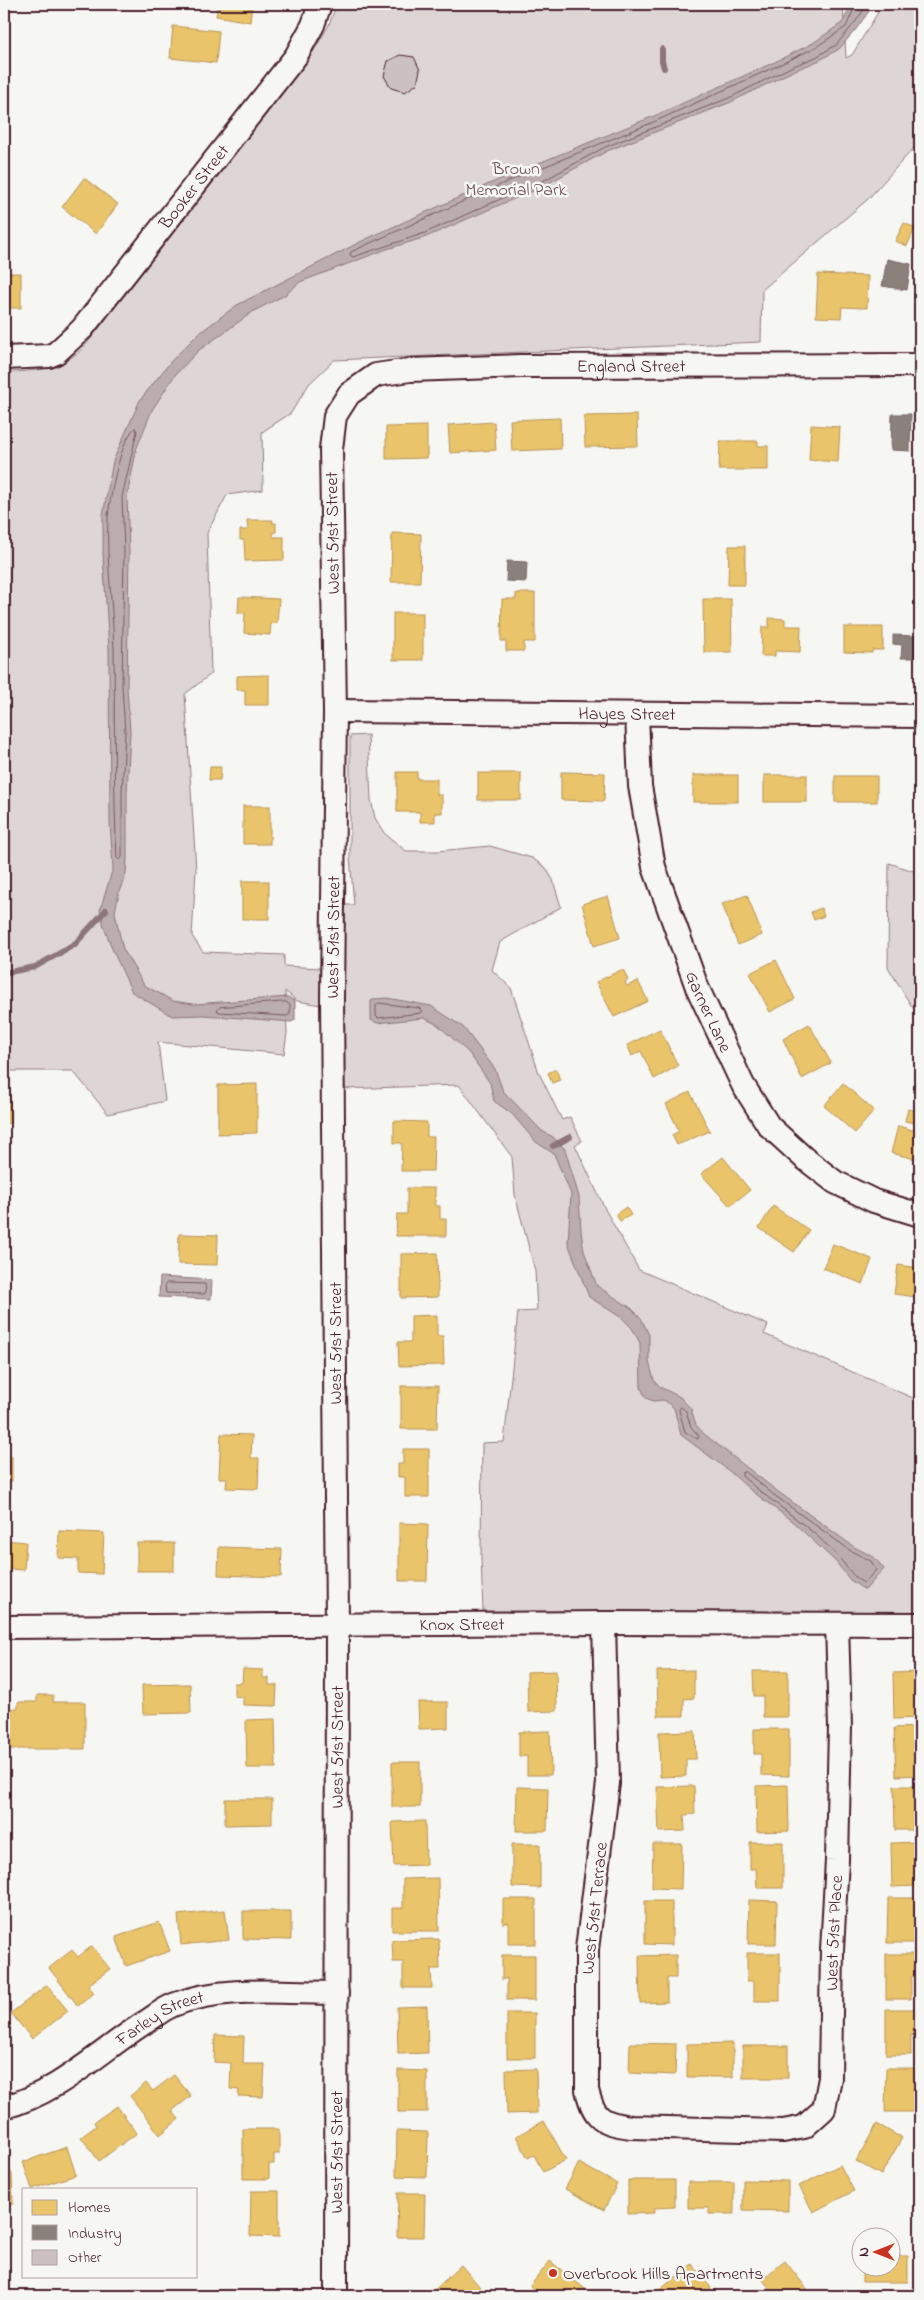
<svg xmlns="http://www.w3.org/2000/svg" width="924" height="2300" viewBox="0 0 924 2300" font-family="'Indie Flower',sans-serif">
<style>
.green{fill:#ddd6d5;stroke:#947a80}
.water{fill:#bbadae;stroke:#8e747a}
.homes{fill:#e9c46a;stroke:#b99257}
.industry{fill:#8a817c;stroke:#776464}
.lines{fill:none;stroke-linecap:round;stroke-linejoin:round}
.shore{stroke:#77585f;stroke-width:1}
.stream{stroke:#8e747a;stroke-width:6}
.building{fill:#ccc1c0;stroke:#4a1f2b}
.minor-casing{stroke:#4a1f2b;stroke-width:26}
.minor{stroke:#f6f6f2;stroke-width:22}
.poi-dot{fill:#c8321e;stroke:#f6f6f2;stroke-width:2}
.labels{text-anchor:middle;stroke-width:5;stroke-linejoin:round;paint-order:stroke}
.park-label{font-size:18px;fill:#6f4d56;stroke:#f6f6f2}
.street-label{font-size:18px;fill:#4a1f2b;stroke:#f6f6f2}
.poi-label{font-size:18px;fill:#4a1f2b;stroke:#f6f6f2;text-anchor:start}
</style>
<rect width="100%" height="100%" fill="#f6f6f2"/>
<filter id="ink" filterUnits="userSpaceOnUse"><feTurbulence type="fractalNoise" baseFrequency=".02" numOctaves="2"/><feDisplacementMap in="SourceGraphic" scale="10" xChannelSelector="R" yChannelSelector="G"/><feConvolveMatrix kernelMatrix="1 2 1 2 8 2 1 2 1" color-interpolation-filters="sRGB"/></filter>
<g filter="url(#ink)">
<g class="green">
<path d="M337 4H843L846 58 852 55 883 4H920V141L868 199 762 290 761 342 334 360 309 384 291 413 262 432 263 490 227 495 207 533 211 674 185 694 196 870 192 936 203 952 284 955V966L320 968 321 1005 297 1001 285 991 287 1033 284 1054 158 1042 165 1101 108 1114 73 1071H4V372C35 372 63 369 85 346L307 62 328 27Z"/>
<path d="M368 735 371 800 375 818 384 833 406 851H438L490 846 532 858 546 868 553 880 561 907 500 942 492 970 511 988 539 1073 562 1120 570 1117 582 1141 575 1145 606 1211 639 1270 768 1325 764 1334 920 1401V1612H483L481 1557 482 1443 504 1442 518 1312 537 1311 535 1271 515 1195 512 1157 459 1085 343 1089 344 905H354L350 857V736Z"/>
<path d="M889 863 920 873V1008L912 1007 888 967Z"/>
</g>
<g class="water">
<path d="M852 4H874L857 28 839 49 818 61 793 71 731 102 607 151 534 191 518 197 426 237 387 249 300 282 285 295 254 311 198 351 175 375 152 410 137 447 127 497 129 551 127 687 130 732 127 793V858L126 873 119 892 115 912 119 932 123 949 144 985 173 1001 194 1004 288 997 295 1001V1020L291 1022 203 1015 172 1016 132 992 113 951 104 927 100 910 113 868 110 822 109 649 103 555V515L113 461 140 400 172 360 198 334 237 305 366 239 507 176 654 116 777 61 813 43 842 23Z"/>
<path d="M387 998 431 1006 463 1027 495 1069 503 1091 542 1131 553 1137 565 1149 579 1197 581 1231 584 1251 597 1286 631 1308 641 1318 649 1335V1362L654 1380 660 1387 680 1397 691 1409 696 1425 704 1434 777 1491 854 1547 874 1557 884 1569 865 1590 850 1580 836 1562 793 1522 748 1488 728 1470 681 1435 674 1408 664 1400 653 1401 646 1398 641 1388 640 1343 632 1328 622 1318 589 1297 568 1243 571 1194 554 1154 536 1142 512 1114 494 1101 490 1083 469 1053 438 1025 424 1018 377 1023 371 1020V1001L375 999Z"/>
<path d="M160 1277 212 1280 211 1299 159 1297Z"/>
</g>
<g class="homes">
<path d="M218 4H252L250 22 216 16Z"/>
<path d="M173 26 219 31 216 63 170 58Z"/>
<path d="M84 178 118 204 96 234 62 207Z"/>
<path d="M904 223 915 228 907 246 895 241Z"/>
<path d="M4 264H7V273H21V308H7V321H4Z"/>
<path d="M818 274 868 276 867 308 842 307 841 318 816 317Z"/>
<path d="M920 308V323L915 321Z"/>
<path d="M637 415 638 446 585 447 584 416Z"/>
<path d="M560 418 561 449 512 451 510 420Z"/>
<path d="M494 422 496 450 450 453 448 425Z"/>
<path d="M811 425 840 427 838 462 809 460Z"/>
<path d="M427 426V458L386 459V427Z"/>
<path d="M720 441H758V446H768V470H719Z"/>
<path d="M247 520H273L272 523H276V532H273V537H284V560L245 561 244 540H240V530H248Z"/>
<path d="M392 533 421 534 420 582H391Z"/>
<path d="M729 546H745V585H728Z"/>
<path d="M516 593H535V642H524V651H506V641H501L502 599H516Z"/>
<path d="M239 597 279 599 277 623H271L270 635 244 633 245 613H238Z"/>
<path d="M703 599H731L732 652H704Z"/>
<rect x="393" y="613" width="30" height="47"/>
<path d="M769 618 785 619V626H801L800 652 775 651V656H761L762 627H769Z"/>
<path d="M844 627H883V650H872V653L844 652Z"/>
<path d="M269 675V705H245V690H237V676Z"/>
<path d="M210 767H221L220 780H209Z"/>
<path d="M397 772H417V779H437V795H442V813H435V822H420V812H397Z"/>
<path d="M561 772 605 773 604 801 561 800Z"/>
<rect x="478" y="773" width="43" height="27"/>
<rect x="693" y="775" width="45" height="27"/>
<rect x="764" y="775" width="43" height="27"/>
<rect x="835" y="776" width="42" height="26"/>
<rect x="243" y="806" width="27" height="38"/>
<rect x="242" y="881" width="27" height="38"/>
<path d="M747 895 762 935 738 945 722 904Z"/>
<path d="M608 896 620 938 594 946 582 904Z"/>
<path d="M821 908 824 916 814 920 811 912Z"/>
<path d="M776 960 795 999 770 1012 750 973Z"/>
<path d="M621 970 624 971 628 980 625 982 627 986 638 981 648 1001 614 1017 596 982Z"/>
<path d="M809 1024 831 1063 802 1079 783 1039Z"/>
<path d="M660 1029 678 1066 654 1079 641 1051 632 1056 627 1045Z"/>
<path d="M556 1069 560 1080 552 1083 548 1073Z"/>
<path d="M4 1076H9L10 1123 4 1124Z"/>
<path d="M843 1083 874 1111 855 1133 824 1106Z"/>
<path d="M257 1084V1133L218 1134V1085Z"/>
<path d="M690 1092 710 1131 677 1145 672 1135 679 1131 666 1104Z"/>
<path d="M908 1109 917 1111 914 1123 905 1121Z"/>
<path d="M394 1121 427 1122V1137H434L433 1171H401L402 1143H394Z"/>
<path d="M898 1126 920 1132V1160L891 1153Z"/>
<path d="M723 1157 750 1190 730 1206 701 1174Z"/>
<path d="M407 1188H435V1206H440V1219H446V1236H396L397 1214H407Z"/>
<path d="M773 1206 809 1230 794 1252 759 1228Z"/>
<path d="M626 1207 631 1215 620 1221 616 1214Z"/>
<path d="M179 1234 218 1235 217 1265 178 1264Z"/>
<path d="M833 1244 872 1259 863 1284 823 1268Z"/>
<path d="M437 1253 438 1297 401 1298V1254Z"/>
<path d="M898 1265 920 1268V1295L917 1294 916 1297 894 1294Z"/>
<path d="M437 1315V1336H443L444 1365 399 1366 398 1342H411V1316Z"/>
<path d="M401 1386H438L437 1429H401Z"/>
<path d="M221 1434 252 1435 251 1458H259L258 1489 226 1488 227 1478H219Z"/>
<path d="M403 1449H429V1497H405V1477H398V1464H403Z"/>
<rect x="4" y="1457" width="8" height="24"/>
<path d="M399 1523 428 1524 427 1581H399Z"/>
<path d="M59 1531 104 1533 102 1574 78 1573V1559L58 1558Z"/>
<path d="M4 1540 26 1542 24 1570 4 1569Z"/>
<rect x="137" y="1543" width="37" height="28"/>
<path d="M219 1547 282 1549 281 1577 218 1575Z"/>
<path d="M243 1669 263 1670V1678H269V1685H277L276 1706 243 1705V1697L234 1696V1683H242Z"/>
<path d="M694 1670V1698L684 1699V1716H658L657 1671Z"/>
<path d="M556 1671 557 1711 528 1712 527 1672Z"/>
<path d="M753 1671H788V1717H763V1696H754Z"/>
<path d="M920 1672V1718L894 1719 893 1673Z"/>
<path d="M190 1684 191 1713 143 1714 142 1685Z"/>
<path d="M37 1695H53V1702H85V1749H4V1709L18 1708V1702H37Z"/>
<path d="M418 1702H448V1728L419 1729Z"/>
<path d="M275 1719 276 1768H247L246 1720Z"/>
<path d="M920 1727V1775L896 1776 894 1728Z"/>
<path d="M754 1729H789V1776L761 1775V1754H754Z"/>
<path d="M550 1731 551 1775H527V1756L519 1757V1732Z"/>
<path d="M695 1731 696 1759H686V1776L660 1777 659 1732Z"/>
<rect x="392" y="1762" width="28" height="45"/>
<path d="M788 1785 789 1831 757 1832 756 1786Z"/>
<path d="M694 1786 695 1814 684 1815 685 1831 659 1832 657 1787Z"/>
<path d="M894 1786H920V1830H895Z"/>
<path d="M517 1787 548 1788 547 1831H516Z"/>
<path d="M225 1799H272V1824L225 1825Z"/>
<path d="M425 1821 426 1865 394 1866 392 1822Z"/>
<path d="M750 1842H783V1888H757L756 1869H750Z"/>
<path d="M920 1842V1865H916L917 1886 892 1887 891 1843Z"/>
<path d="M512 1844H540V1888L512 1887Z"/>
<path d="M653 1844H682L681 1889 652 1888Z"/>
<path d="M438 1878 439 1931H392V1908H403V1879Z"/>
<path d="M888 1898H920V1921H915V1943H887Z"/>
<path d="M503 1899H536V1944H508V1922L503 1924Z"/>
<path d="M749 1900 777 1901 776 1944H748Z"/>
<path d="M645 1901H672V1945L645 1944Z"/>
<path d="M225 1910 229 1940 181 1945 178 1915Z"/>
<path d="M243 1911H291V1940L243 1939Z"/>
<path d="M159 1922 170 1951 126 1966 116 1937Z"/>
<path d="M439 1939 440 1969H431L432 1988H403V1962H393L392 1940Z"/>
<path d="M92 1946 110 1969 88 1985 94 1993 78 2006 49 1968 72 1950 78 1957Z"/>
<path d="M747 1953H780V2001H754V1981H747Z"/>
<path d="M886 1954H917V1977H911V1999H886Z"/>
<path d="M502 1955H535V2000H507V1978L502 1980Z"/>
<path d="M676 1955V1978H667V2002L640 2003 639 1956Z"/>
<path d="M47 1985 68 2011 32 2039 11 2013Z"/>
<path d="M427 2006 428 2053 398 2054 397 2007Z"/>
<path d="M886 2009H918V2035H911V2055H886Z"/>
<rect x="507" y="2013" width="28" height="45"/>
<path d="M215 2035 244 2036 243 2064H265L263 2097 238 2096 239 2090 230 2089 231 2063 214 2062Z"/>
<path d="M630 2043 676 2044 675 2075 629 2073Z"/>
<path d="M733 2043V2077H687V2044Z"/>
<rect x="743" y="2046" width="45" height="32"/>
<path d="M886 2068H915L914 2112H885Z"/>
<path d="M536 2069 537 2113 507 2114 506 2070Z"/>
<path d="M398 2070 427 2071V2112H398Z"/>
<path d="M174 2075 191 2096 172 2111 179 2119 160 2135 130 2096 146 2083 153 2091Z"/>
<path d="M117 2106 137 2133 99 2161 81 2137 96 2126 94 2122Z"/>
<path d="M544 2121 566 2160 543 2172 534 2155 528 2158 516 2136Z"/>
<path d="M877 2124 902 2138 881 2175 856 2161Z"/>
<path d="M243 2129H279V2154H274V2164H269V2179H243Z"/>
<path d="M397 2131 428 2132 427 2177 396 2176Z"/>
<path d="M67 2147 76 2175 32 2189 23 2162Z"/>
<path d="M579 2163 617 2184 604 2210 565 2189Z"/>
<path d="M840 2165 854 2191 813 2212 799 2186Z"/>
<path d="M4 2173H12L13 2204H4Z"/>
<path d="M628 2180H675V2207L654 2208V2213L628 2214Z"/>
<path d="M743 2180 788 2181V2211L743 2210Z"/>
<path d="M688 2182H734V2214H709V2208H688Z"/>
<path d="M251 2191H279V2237L250 2236Z"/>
<path d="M398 2193H425L424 2237H397Z"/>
<rect x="919" y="2251" width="1" height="45"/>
<path d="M892 2256H908V2282H862V2268H892Z"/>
<path d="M550 2261 594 2296H543L530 2286Z"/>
<path d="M785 2261 811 2294 808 2296H776L762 2279Z"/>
<path d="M692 2264 711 2288 701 2296H652Z"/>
<path d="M461 2265 480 2287 470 2296H428Z"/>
</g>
<g class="industry">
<path d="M887 259 911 264 907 290 882 286Z"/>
<path d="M892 414H911L910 451 891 450Z"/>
<path d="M507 561 527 562 526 582 506 581Z"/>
<path d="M893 635 915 636 914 658H901L902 645 893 644Z"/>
</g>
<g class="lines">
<g class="shore">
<path d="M856 4 846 27 816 47 779 65 656 121 509 181 368 244 351 252 350 255 353 257 425 233 516 192 532 187 605 147 729 98 791 67 816 57 836 45 853 25 868 4"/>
<path d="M135 428 137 431 122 497 124 551 122 687 125 732 122 793V857L120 860 117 858C113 789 115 719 114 650 113 605 106 561 108 517 110 497 120 440 135 428Z"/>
<path d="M286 1002 290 1005V1014L287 1016 219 1012 217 1010 220 1007Z"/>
<path d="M379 1003 419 1008 423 1011 421 1013 378 1018 376 1016V1006Z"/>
<path d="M167 1283 205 1284 206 1292 204 1294 166 1293 165 1285Z"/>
<path d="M681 1407 686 1411 691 1427 699 1436 698 1439 685 1432 679 1410Z"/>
<path d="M746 1472 774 1495 851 1551 871 1561 876 1570 864 1583C853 1578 848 1568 840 1559 812 1526 774 1505 742 1476V1473Z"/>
</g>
<g class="stream">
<path d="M662 49V61L664 68"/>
<path d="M4 973 35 967 74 945 106 910"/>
<path d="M553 1146 570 1137"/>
</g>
</g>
<path class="building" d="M400 55 414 57 420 70 417 84 405 92 391 88 384 76 388 61Z"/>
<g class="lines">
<defs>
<g id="minor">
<path id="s1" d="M4 358 49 356 56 353 82 329 296 56 313 25 320 4"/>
<path id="s2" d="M335 711 920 716"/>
<path id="s3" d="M637 714 640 786 654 867 697 987 743 1085 769 1126 804 1158 835 1182 874 1201 920 1215"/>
<path id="s4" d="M604 1623 608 1783 587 1949V2090C594 2119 602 2123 631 2127L783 2131 804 2127 824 2109 830 2078 832 1950 837 1860 840 1727 837 1624"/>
<path id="s5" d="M4 1627 604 1623 920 1624"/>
<path id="s6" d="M4 2107C57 2094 99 2052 144 2023 154 2017 163 2009 173 2005 223 1985 284 1993 337 1993"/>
<path id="s7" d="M336 2296 337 1624 332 998 335 711 331 449 335 416 349 394 376 375 410 370 520 366 920 365"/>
</g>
</defs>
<use href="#minor" class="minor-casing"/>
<use href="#minor" class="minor"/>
</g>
</g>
<circle class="poi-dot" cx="553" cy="2273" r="5"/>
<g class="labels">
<g class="park-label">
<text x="516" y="174">Brown<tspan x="516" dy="21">Memorial Park</tspan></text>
</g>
<g class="street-label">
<text dy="6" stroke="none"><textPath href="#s1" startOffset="269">Booker Street</textPath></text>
<text dy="6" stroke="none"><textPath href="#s7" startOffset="2195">England Street</textPath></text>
<text transform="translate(332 533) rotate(-91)" y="6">West 51st Street</text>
<text dy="6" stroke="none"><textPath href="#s2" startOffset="292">Hayes Street</textPath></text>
<text dy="6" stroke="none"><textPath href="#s7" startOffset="1359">West 51st Street</textPath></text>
<text dy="6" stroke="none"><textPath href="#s3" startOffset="309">Garner Lane</textPath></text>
<text transform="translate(335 1343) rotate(-90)" y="6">West 51st Street</text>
<text dy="6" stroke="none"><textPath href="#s5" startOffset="458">Knox Street</textPath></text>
<text dy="6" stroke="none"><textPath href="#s7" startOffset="549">West 51st Street</textPath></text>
<text transform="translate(594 1908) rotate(-84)" y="6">West 51st Terrace</text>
<text dy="6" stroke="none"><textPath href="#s4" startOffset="909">West 51st Place</textPath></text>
<text dy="6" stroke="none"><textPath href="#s6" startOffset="181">Farley Street</textPath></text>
<text dy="6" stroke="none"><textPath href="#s7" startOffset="144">West 51st Street</textPath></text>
</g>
<g class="poi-label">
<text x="563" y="2279">Overbrook Hills Apartments</text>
</g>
</g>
<rect width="924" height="2300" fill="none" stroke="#f6f6f2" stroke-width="20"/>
<rect x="10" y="10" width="904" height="2280" fill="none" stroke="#4a1f2b" stroke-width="2" filter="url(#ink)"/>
<rect x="22" y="2188" width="175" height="90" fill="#f6f6f2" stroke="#b1a0a2"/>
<rect x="32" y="2200" width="25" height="15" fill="#e9c46a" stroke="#b1a0a2"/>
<text x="68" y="2212" font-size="15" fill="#4a1f2b">Homes</text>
<rect x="32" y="2225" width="25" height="15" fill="#8a817c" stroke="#b1a0a2"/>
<text x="68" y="2238" font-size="15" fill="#4a1f2b">Industry</text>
<rect x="32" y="2250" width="25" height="15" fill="#ccc1c0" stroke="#b1a0a2"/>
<text x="68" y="2262" font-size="15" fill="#4a1f2b">Other</text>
<g transform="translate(876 2252) rotate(270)"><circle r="24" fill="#f6f6f2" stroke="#b1a0a2"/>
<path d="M0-4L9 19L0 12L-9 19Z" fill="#c8321e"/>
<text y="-8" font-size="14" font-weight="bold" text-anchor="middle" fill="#4a1f2b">N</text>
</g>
</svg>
